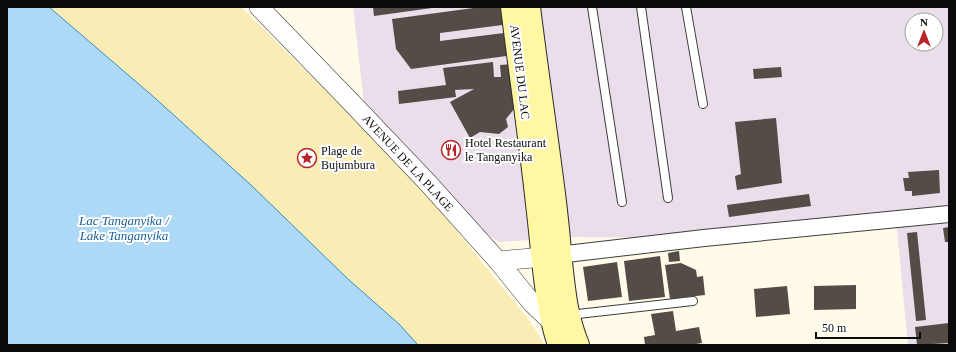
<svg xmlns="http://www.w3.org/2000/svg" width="956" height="352" viewBox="0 0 956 352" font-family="'Times New Roman',serif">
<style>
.industrial{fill:#e9deea;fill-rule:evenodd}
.sand{fill:#faecb5}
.water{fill:#aed9f6;stroke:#358ccc}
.building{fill:#534c47}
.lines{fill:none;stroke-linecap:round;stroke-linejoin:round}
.service-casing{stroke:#3e3e3e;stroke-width:10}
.minor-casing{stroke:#3e3e3e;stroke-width:18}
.tertiary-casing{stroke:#3e3e3e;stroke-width:20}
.secondary-casing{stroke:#2d2d2d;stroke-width:24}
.service{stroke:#fff;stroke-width:8}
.minor{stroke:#fff;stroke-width:16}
.tertiary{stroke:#fff;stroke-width:19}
.secondary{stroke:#fff7a4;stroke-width:22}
.labels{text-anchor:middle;stroke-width:4;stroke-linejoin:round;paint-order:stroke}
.street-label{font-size:12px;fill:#0b0b0b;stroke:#fff}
.poi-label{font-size:12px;fill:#0b0b0b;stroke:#fff;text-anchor:start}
.water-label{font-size:13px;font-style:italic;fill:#165e9a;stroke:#fff}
</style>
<rect width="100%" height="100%" fill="#fffbe8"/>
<path class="industrial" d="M353 7H949V345H908L896 220 704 238 572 237 499 242 429 197 367 131ZM912 20H936V44H912Z"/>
<path class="sand" d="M49 7H241L367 131 429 197 529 320 545 345H418L399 324 348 279 155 98Z"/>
<path class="water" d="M7 7H49L155 98 252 186 348 279 399 324 418 345H7Z"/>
<g class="building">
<path d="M373 7H432V8L374 16Z"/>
<path d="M481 7H508L510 24 440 33V41L511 32 514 55 411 69 396 49 392 19Z"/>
<path d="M493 62 494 77H501L500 65 515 64 519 103 506 119 508 127 499 134 480 132 470 138 450 102 474 89 455 90 456 97 399 104 398 91 446 85 443 68Z"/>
<path d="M781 67 782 77 754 79 753 69Z"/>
<path d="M776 118 782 183 737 190 735 176 741 174 735 122Z"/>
<path d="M939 170 940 193 912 196V191H905L903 178H909L908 172Z"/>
<path d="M809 194 811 206 729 217 727 205Z"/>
<path d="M949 227V242H945L943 228Z"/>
<path d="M917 232 926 320 916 321 907 233Z"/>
<path d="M679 251 680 261 669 262 668 253Z"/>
<path d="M660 256 665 297 629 301 624 261Z"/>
<path d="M617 262 622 297 588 301 583 267Z"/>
<path d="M681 263 696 270 697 277 703 276 705 295 670 299 665 265Z"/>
<path d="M856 285V309L814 310V286Z"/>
<path d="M787 286 790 314 756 317 754 289Z"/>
<path d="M673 311 676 331 699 327 702 343 690 345H645L644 337 655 335 651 314Z"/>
<path d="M949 323V343L917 345 915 327Z"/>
</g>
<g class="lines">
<defs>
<g id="service">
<path d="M592 7 622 202"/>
<path d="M641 7 668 198"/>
<path d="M686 7 703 104"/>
<path d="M569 315 693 301"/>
</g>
<path id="minor" d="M549 256 704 238 949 214"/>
<g id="tertiary">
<path d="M259 7 348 99 428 183 498 261 532 303 558 328"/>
<path d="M498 261 544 257"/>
</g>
<g id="secondary">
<path d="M512 7C520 73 530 138 537 204 543 251 544 300 559 345"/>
<path d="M529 7C537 72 547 137 555 202 557 219 559 236 560 253 564 287 565 313 578 345"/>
</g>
</defs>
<use href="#service" class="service-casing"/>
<use href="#minor" class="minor-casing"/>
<use href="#tertiary" class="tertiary-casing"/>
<use href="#secondary" class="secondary-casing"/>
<use href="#service" class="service"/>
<use href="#minor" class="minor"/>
<use href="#tertiary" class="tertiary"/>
<use href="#secondary" class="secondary"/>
</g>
<defs>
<symbol id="restaurant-ring" viewBox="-11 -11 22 22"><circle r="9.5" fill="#fff" stroke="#b92428" stroke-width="1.5"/><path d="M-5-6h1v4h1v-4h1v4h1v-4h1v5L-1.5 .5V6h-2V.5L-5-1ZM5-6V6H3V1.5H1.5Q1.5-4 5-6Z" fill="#b92428"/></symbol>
<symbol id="sight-ring" viewBox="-11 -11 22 22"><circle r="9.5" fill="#fff" stroke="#b92428" stroke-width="1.5"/><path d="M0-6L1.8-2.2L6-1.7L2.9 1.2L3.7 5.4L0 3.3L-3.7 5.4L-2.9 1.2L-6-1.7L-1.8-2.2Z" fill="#b92428"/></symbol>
</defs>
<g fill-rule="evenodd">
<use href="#restaurant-ring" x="440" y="139" width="22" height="22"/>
<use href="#sight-ring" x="296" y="147" width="22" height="22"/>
</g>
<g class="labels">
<g class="street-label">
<text transform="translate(520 72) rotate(83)" y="4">AVENUE DU LAC</text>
<text transform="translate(408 163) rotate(47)" y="4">AVENUE DE LA PLAGE</text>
</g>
<g class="poi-label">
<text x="465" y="147">Hotel Restaurant<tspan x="465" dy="14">le Tanganyika</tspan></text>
<text x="321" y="155">Plage de<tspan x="321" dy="14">Bujumbura</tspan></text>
</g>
<g class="water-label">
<text x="124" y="225">Lac Tanganyika /<tspan x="124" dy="15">Lake Tanganyika</tspan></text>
</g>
</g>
<rect width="956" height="352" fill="none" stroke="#0b0b0b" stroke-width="16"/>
<g transform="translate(924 32)"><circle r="19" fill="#ffffff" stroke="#9d9d9d"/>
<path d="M0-3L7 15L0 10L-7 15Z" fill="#b92428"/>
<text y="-6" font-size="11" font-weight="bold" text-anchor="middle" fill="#0b0b0b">N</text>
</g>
<path d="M816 332v6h104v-6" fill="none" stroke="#0b0b0b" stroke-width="2"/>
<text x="822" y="332" font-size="12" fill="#0b0b0b" stroke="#ffffff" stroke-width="3" paint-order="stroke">50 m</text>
</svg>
